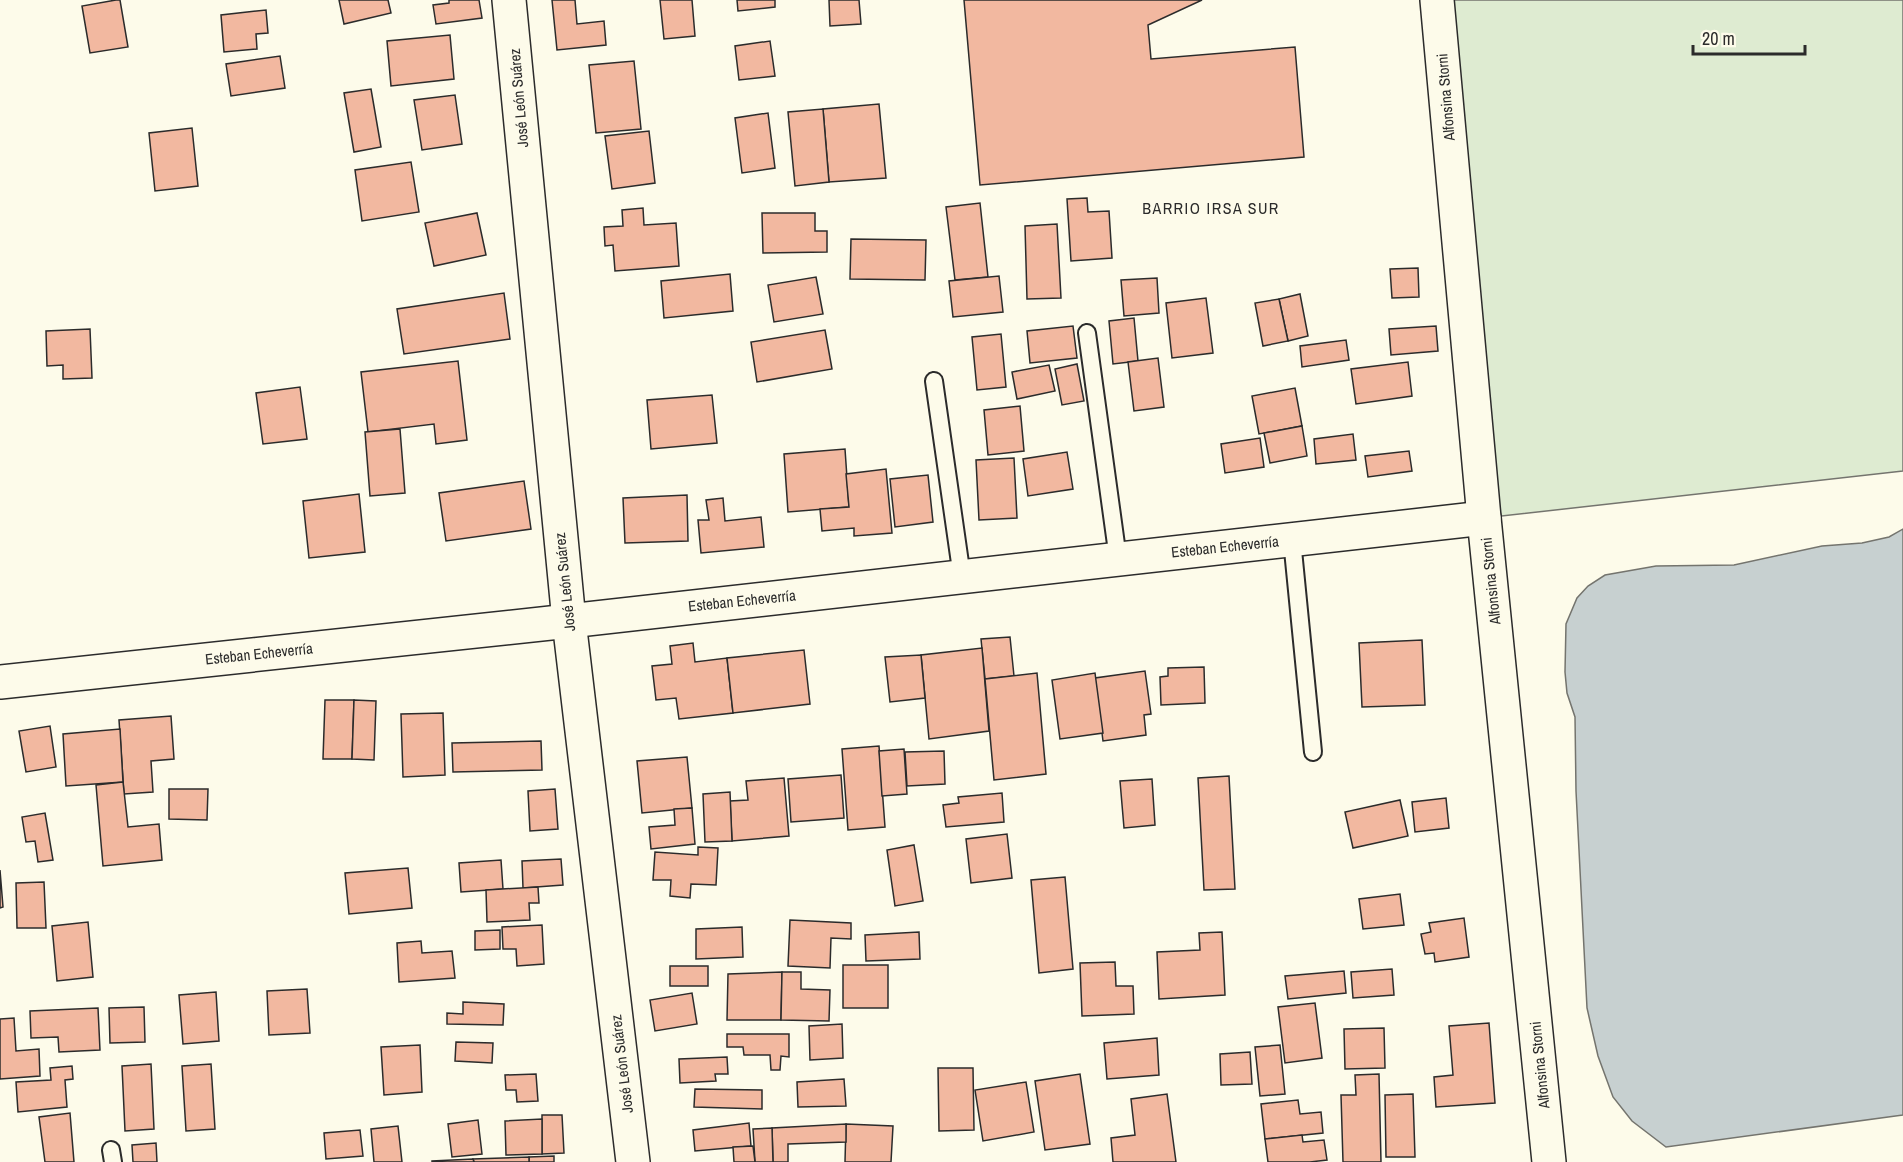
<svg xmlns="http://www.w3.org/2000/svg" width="1903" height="1162" viewBox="0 0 1903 1162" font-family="'Archivo Narrow',sans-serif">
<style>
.green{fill:#deebd1;stroke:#74746e;stroke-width:1.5}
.water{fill:#c7d0d0;stroke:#74746e;stroke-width:1.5}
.building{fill:#f2b8a0;stroke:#2b2b2b;stroke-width:1.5}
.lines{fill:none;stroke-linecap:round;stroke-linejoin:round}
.service-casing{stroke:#2b2b2b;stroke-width:20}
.minor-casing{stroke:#2b2b2b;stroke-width:36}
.service{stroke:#fdfbea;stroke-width:16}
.minor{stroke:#fdfbea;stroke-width:33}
.labels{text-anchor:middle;stroke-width:4.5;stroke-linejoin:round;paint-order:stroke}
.street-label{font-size:15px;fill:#2b2b2b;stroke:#fdfbea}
.neighbourhood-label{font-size:16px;letter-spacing:1.5px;fill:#2b2b2b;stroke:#fdfbea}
</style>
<rect width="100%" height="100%" fill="#fdfbea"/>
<path class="green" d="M1437 0H1903V471L1484 518Z"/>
<path class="water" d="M1903 529V1115L1666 1147 1632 1121 1613 1097 1598 1056 1587 1008 1576 791 1575 717 1567 693 1565 672 1566 624 1577 598 1588 586 1605 575 1656 566 1734 565 1822 546 1862 543 1889 537Z"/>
<g class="building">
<path d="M116 0H120L128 47 90 53 82 6Z"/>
<path d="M339 0H388L391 13 344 24Z"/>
<path d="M449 0H479L482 18 436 24 433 5 449 3Z"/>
<path d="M552 0H575L577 24 604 21 606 45 557 50Z"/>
<path d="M660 0H692L695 36 664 39Z"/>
<path d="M737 0H775V7L738 11Z"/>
<path d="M829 0H859L861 24 830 26Z"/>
<path d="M964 0H1202L1148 25 1151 59 1295 47 1304 157 980 185Z"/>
<path d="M266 10 268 33 256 34 257 49 224 52 221 15Z"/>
<path d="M450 35 454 79 391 86 387 41Z"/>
<path d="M770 41 775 76 739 80 735 46Z"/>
<path d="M280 56 285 88 231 96 226 64Z"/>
<path d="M634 61 641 129 596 133 589 65Z"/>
<path d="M371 89 381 147 354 152 344 93Z"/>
<path d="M455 95 462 144 422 150 414 100Z"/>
<path d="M879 104 886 178 829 182 823 109Z"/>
<path d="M823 109 829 182 795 186 788 112Z"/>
<path d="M768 113 775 168 742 173 735 118Z"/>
<path d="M192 128 198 186 155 191 149 133Z"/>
<path d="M649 131 655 183 612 189 605 136Z"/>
<path d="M411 162 419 212 362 221 355 170Z"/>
<path d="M1087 198 1088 212 1109 211 1112 258 1071 261 1067 199Z"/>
<path d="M980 203 988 277 955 280 946 207Z"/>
<path d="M643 208 644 225 676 223 679 266 615 271 613 245 605 246 604 227 623 226 622 210Z"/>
<path d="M477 213 486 255 434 266 425 223Z"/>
<path d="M762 213H815V231H827V252L763 253Z"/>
<path d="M1057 224 1061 298 1027 299 1025 226Z"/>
<path d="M851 239 926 240 925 280 850 279Z"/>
<path d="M1418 268 1419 297 1392 298 1390 269Z"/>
<path d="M730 274 733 311 664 318 661 281Z"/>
<path d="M999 276 1003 312 953 317 949 281Z"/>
<path d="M816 277 823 314 774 322 768 285Z"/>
<path d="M1157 278 1159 313 1124 316 1121 280Z"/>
<path d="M504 293 510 339 404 354 397 309Z"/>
<path d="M1300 294 1308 336 1288 341 1279 299Z"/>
<path d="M1206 298 1213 353 1172 358 1166 303Z"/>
<path d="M1279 299 1288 341 1263 346 1255 303Z"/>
<path d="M1134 318 1138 361 1113 364 1109 321Z"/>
<path d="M1073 326 1077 358 1030 363 1027 331Z"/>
<path d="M1436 326 1438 351 1391 355 1389 329Z"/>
<path d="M90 329 92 378 63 379V365L47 366 46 331Z"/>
<path d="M825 330 832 369 757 382 751 342Z"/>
<path d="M1001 334 1006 387 977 390 972 337Z"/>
<path d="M1346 340 1349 360 1302 367 1300 346Z"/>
<path d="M1158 358 1164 407 1134 411 1128 362Z"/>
<path d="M458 361 467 440 436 444 434 424 368 432 361 372Z"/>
<path d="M1408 362 1412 396 1356 404 1351 369Z"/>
<path d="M1077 364 1084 401 1062 405 1055 369Z"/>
<path d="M1049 365 1055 391 1017 399 1012 372Z"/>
<path d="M300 387 307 439 263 444 256 393Z"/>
<path d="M1295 388 1302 426 1259 434 1252 396Z"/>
<path d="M712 395 717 443 651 449 647 400Z"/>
<path d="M1020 406 1024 451 988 455 984 410Z"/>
<path d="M1302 426 1307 456 1270 463 1264 433Z"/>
<path d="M400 429 405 493 370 496 365 432Z"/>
<path d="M1353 434 1356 460 1316 464 1314 439Z"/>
<path d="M1260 438 1264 467 1225 473 1221 444Z"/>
<path d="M845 449 849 507 788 512 784 454Z"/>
<path d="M1409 451 1412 471 1368 477 1365 456Z"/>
<path d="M1067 452 1073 489 1028 496 1023 459Z"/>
<path d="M1014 458 1017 518 979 520 976 460Z"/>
<path d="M886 469 892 533 854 536V528L822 531 820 509 849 507 846 474Z"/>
<path d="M928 475 933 522 895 527 890 479Z"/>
<path d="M524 481 531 529 446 541 439 493Z"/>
<path d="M359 494 365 552 309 558 303 501Z"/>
<path d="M687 495 688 541 625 543 623 498Z"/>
<path d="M723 498 725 521 761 517 764 547 701 553 698 520H709L706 500Z"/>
<path d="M1010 637 1014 676 985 679 981 639Z"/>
<path d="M1422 640 1425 705 1362 707 1359 643Z"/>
<path d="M693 643 695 662 727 658 733 713 679 719 676 698 656 700 652 666 672 664 670 646Z"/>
<path d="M982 648 989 731 929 739 921 655Z"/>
<path d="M804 650 810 704 733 713 727 658Z"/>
<path d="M921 655 925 698 890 702 885 657Z"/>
<path d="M1204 667 1205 703 1161 705 1160 677 1168 676V668Z"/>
<path d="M1145 671 1151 714 1144 715 1146 735 1103 741 1095 678Z"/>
<path d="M1037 673 1046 774 994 780 985 679Z"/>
<path d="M1095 673 1103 733 1060 739 1052 680Z"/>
<path d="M325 700H354L352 759H323Z"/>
<path d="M354 700 376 701 374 760 352 759Z"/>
<path d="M443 713 445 775 403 777 401 714Z"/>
<path d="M171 716 174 759 151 761 153 792 124 794 119 720Z"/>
<path d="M50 726 56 767 26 772 19 731Z"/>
<path d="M120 729 123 782 66 786 63 734Z"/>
<path d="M541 741 542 770 453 772 452 743Z"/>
<path d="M879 746 885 827 848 830 842 749Z"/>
<path d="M904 749 907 794 882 796 879 751Z"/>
<path d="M944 751 945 784 907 786 905 752Z"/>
<path d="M687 757 692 808 642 813 637 761Z"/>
<path d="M841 775 844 818 791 822 788 779Z"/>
<path d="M1229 776 1235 889 1204 890 1198 778Z"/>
<path d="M784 778 789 836 732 841 730 801 748 800 746 781Z"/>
<path d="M1152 779 1155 825 1124 828 1120 781Z"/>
<path d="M123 782 128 827 159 824 162 860 103 866 96 785Z"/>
<path d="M169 789H208L207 820 169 819Z"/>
<path d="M555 789 558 829 530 831 528 791Z"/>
<path d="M730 792 732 841 705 842 703 794Z"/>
<path d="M1002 793 1004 822 946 827 943 805 959 803 958 797Z"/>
<path d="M1446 798 1449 828 1415 832 1412 802Z"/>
<path d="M1400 800 1408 836 1353 848 1345 812Z"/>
<path d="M692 808 695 844 651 849 649 827 675 825 674 809Z"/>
<path d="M45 813 53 860 38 862 35 841 26 842 22 817Z"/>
<path d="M1007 834 1012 878 971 883 966 839Z"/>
<path d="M914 845 923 901 895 906 887 850Z"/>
<path d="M698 847 718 848 716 885 691 884 690 898 670 896 671 880H653L655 852 698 855Z"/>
<path d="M561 859 563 885 523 888 522 861Z"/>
<path d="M501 860 503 889 461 892 459 863Z"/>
<path d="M408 868 412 908 349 914 345 873Z"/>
<path d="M0 870 3 907 0 908Z"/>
<path d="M1065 877 1073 969 1039 973 1031 880Z"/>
<path d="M44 882 46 928H17L16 883Z"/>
<path d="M538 887 539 903H529L530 920 487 922 486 890Z"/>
<path d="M1400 894 1404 925 1363 929 1359 899Z"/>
<path d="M1464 918 1469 957 1435 962 1434 953 1425 954 1421 934 1431 932 1429 923Z"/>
<path d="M790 920 851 923V939L831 938 830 968 788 966Z"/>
<path d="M88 922 93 977 57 981 52 926Z"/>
<path d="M542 925 544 964 517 966 516 949H503L502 927Z"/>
<path d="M742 927 743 957 696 959V929Z"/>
<path d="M500 930V949L475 950V931Z"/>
<path d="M919 932 920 959 866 961 865 935Z"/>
<path d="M1222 932 1225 995 1159 999 1157 952 1200 950 1199 933Z"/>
<path d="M421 941 422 953 452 951 455 978 399 982 397 943Z"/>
<path d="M1115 962 1116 986H1133L1134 1014 1082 1016 1080 963Z"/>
<rect x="843" y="965" width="45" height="43"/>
<rect x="670" y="966" width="38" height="20"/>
<path d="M1392 969 1394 995 1353 998 1351 972Z"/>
<path d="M1344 971 1346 993 1288 999 1285 976Z"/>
<path d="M782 972 781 1020H727L728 974Z"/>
<path d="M782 972H801V989L830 990 829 1021 781 1020Z"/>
<path d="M307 989 310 1033 269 1035 267 991Z"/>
<path d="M216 992 219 1041 183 1044 179 995Z"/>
<path d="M692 993 697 1024 655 1031 650 1000Z"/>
<path d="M463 1002 504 1004 503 1025 447 1024V1013L463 1014Z"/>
<path d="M1315 1003 1322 1058 1285 1063 1278 1007Z"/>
<path d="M144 1007 145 1042 110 1043 109 1008Z"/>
<path d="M98 1008 100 1050 59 1052 58 1037 31 1038 30 1011Z"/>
<path d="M14 1018 16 1051 39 1049 40 1076 0 1079V1019Z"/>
<path d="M1489 1023 1495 1103 1436 1107 1434 1077 1453 1075 1449 1026Z"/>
<path d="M842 1024 843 1058 810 1060 809 1026Z"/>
<path d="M1384 1028 1385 1068 1345 1069 1344 1029Z"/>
<path d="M727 1034H789V1057L781 1056 780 1070H771L770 1055H744L743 1047H727Z"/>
<path d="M1157 1038 1159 1075 1107 1079 1104 1043Z"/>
<path d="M456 1042 493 1043 492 1063 455 1061Z"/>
<path d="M420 1045 422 1092 384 1095 381 1047Z"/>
<path d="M1280 1045 1285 1094 1260 1096 1255 1047Z"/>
<path d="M1250 1052 1252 1084 1221 1085 1220 1054Z"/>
<path d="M727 1057 728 1074H715L716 1081 680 1083 679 1059Z"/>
<path d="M151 1064 154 1129 125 1131 122 1066Z"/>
<path d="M211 1064 215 1129 186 1131 182 1066Z"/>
<path d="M72 1066 73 1079 65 1080 67 1107 18 1112 16 1082 51 1080 50 1068Z"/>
<path d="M938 1068H973L974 1130 939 1131Z"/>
<path d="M536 1074 538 1101 517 1102 516 1090H506L505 1075Z"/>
<path d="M1080 1074 1090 1144 1045 1150 1035 1081Z"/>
<path d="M1379 1074 1381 1162H1343L1341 1095H1356L1355 1075Z"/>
<path d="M844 1079 846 1106 798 1107 797 1082Z"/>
<path d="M1026 1082 1034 1132 983 1141 975 1090Z"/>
<path d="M695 1089 762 1090V1109L694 1107Z"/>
<path d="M1167 1094 1176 1162H1113L1111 1138 1135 1135 1131 1099Z"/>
<path d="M1413 1094 1415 1157H1386L1385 1095Z"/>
<path d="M1298 1100 1300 1114 1321 1112 1323 1133 1265 1139 1261 1104Z"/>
<path d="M70 1113 74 1162H45L39 1117Z"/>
<path d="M542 1115H562L564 1153 542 1154Z"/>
<path d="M542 1119V1154L506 1155 505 1121Z"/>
<path d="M478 1120 482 1154 452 1157 448 1124Z"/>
<path d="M749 1123 751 1146 695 1151 693 1130Z"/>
<path d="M846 1124 893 1126 891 1162H845Z"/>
<path d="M846 1124V1142L788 1144V1162H773L772 1128Z"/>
<path d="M398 1126 402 1162H374L371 1129Z"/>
<path d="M772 1128 773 1162H755L753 1129Z"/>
<path d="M360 1130 363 1156 326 1159 324 1133Z"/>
<path d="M1302 1135 1303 1142 1324 1140 1327 1160 1310 1162H1268L1265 1139Z"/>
<path d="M156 1143 157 1162H133L132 1145Z"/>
<path d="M753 1146 755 1162H734L733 1147Z"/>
<path d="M554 1156V1162H529V1157Z"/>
<path d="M529 1157V1162H474L473 1159Z"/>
<path d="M473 1159 474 1162H432V1161Z"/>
</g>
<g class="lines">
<defs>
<g id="service">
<path d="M1087 333 1118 559"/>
<path d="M934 381 962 577"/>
<path d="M1292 540 1313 752"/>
<path d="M111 1150 113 1162"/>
</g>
<g id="minor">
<path d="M509 0 569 621 633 1162"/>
<path d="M1437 0 1484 518 1549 1162"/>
<path d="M0 682 569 621 1484 518"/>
</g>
</defs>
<use href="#service" class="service-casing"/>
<use href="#minor" class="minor-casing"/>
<use href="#service" class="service"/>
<use href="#minor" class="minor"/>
</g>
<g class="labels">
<g class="street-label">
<text transform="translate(1446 97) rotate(-95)" y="5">Alfonsina Storni</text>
<text transform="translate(519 98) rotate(-95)" y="5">José León Suárez</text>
<text transform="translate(1225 547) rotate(-6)" y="5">Esteban Echeverría</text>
<text transform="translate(1491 581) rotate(-96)" y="5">Alfonsina Storni</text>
<text transform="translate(565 582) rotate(-96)" y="5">José León Suárez</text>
<text transform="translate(742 601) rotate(-6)" y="5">Esteban Echeverría</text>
<text transform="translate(259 654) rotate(-6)" y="5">Esteban Echeverría</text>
<text transform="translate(622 1064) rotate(-97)" y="5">José León Suárez</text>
<text transform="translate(1540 1065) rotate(-96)" y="5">Alfonsina Storni</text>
</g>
<g class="neighbourhood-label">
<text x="1211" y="214">BARRIO IRSA SUR</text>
</g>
</g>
<path d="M1693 45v9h112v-9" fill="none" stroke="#2b2b2b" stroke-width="3"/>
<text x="1702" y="45" font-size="18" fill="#2b2b2b" stroke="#fdfbea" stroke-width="4.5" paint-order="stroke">20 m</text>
</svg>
